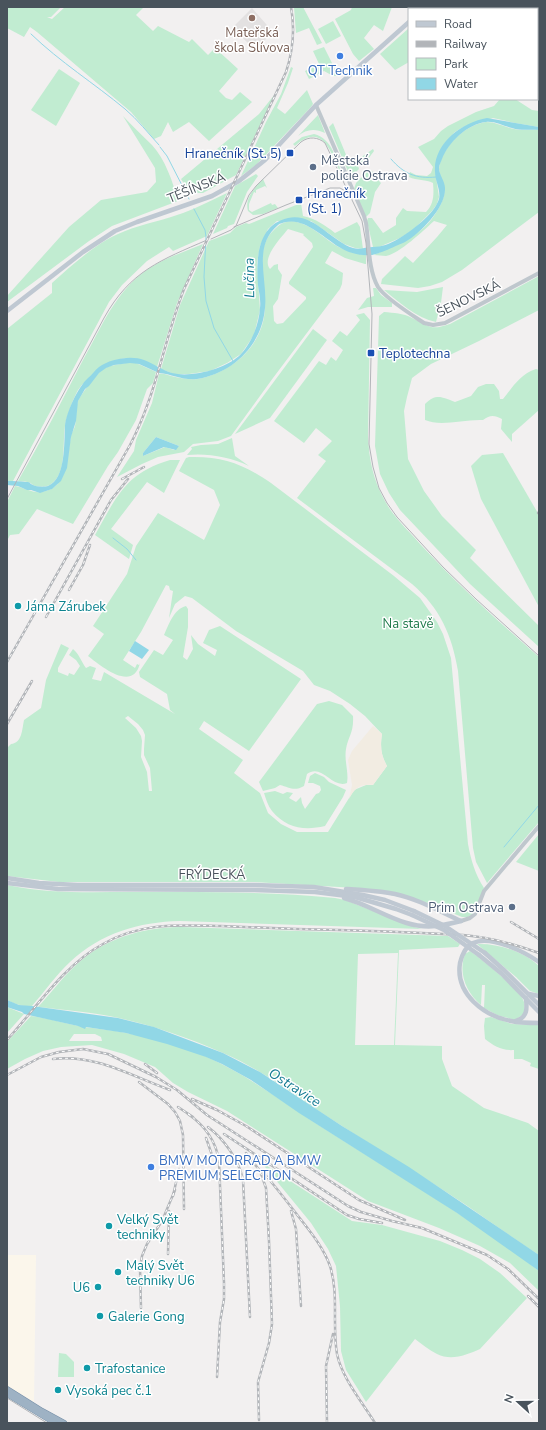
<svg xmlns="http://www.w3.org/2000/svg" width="546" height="1430" viewBox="0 0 546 1430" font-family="'Nunito Sans',sans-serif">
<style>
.commercial{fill:#fbf6eb}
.education{fill:#e3e1e1}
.green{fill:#c1ecd1;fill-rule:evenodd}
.sand{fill:#f2ece2}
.water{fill:#91d7e6}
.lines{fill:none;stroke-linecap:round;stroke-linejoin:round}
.stream{stroke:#91d7e6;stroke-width:1}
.trunk-casing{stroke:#768fa7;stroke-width:6}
.tertiary{stroke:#bfc7cd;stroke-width:4}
.secondary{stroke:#bfc8d2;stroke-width:4.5}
.trunk{stroke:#9eb2c4;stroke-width:5}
.tram{stroke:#b2b5b9;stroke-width:1}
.rail-casing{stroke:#b2b5b9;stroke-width:2.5}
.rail{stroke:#fff;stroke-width:1;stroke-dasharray:3;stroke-linecap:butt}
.secondary-bridge{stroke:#bfc8d2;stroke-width:4.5}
.education-dot{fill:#8d6e63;stroke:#fff;stroke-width:1.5}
.shop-dot{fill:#3f7fe0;stroke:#fff;stroke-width:1.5}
.transit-dot{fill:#1a4fb4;stroke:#fff;stroke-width:1.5}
.service-dot{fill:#5c6f8a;stroke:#fff;stroke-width:1.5}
.culture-dot{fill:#0f9aa8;stroke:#fff;stroke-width:1.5}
.labels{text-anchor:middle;stroke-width:3;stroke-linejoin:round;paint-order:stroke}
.education-label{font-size:13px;fill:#785e54;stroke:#fff}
.shop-label{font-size:13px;fill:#366cbe;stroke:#fff}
.transit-label{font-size:13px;fill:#164399;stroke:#fff;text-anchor:start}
.service-label{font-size:13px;fill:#4e5e75;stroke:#fff;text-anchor:start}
.street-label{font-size:13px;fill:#49535c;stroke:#fff}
.culture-label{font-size:13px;fill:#0d838f;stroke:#fff;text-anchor:start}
.park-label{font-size:13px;fill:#1d7949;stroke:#fff}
.water-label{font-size:14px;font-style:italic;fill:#167d94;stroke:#fff}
</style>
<rect width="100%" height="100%" fill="#f2f0f0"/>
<path class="commercial" d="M7 1255H36L34 1402 7 1386Z"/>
<path class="education" d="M252 8 273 32 260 45 249 41V44L232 28Z"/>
<g class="green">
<path d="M7 7H61L51 17H47L52 19 65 7H144L136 15 153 31 158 26 189 42 192 39 208 55 215 48 238 69 219 91 226 98 232 100 240 92 252 102 209 141 189 122 173 132 168 122 161 136 154 139 131 112 37 32 30 27 24 37 7 28Z"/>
<path d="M294 7H303L322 43 317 45 309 28 296 33Z"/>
<path d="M352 7H392L383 31 374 25 364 38 374 49 359 61 353 54 335 19 351 10Z"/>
<path d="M333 21 341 36 326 44 318 29Z"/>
<path d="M409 28V62L395 70 380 54Z"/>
<path d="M324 47 337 73 336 76H333L324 71 309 79 305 71 319 64 313 51Z"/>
<path d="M291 67 293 68 288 83 277 108 285 114 307 90 313 104 311 107 256 165 241 176 266 122 281 94Z"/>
<path d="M59 69 80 83 56 126 31 110Z"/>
<path d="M275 94 236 175 203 193H190L181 179 259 114Z"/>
<path d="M500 99H515L532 110 539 111V127L515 123 493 118 465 126 455 132 445 143 438 157 435 170 439 197 437 204 432 211 413 230 400 238 379 247H373L367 221 368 218H372L383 233 396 225V218L403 208 407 211 426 212C434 204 434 194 433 183 426 179 417 181 409 177L410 172 416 175 427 176 431 173 433 167 418 147 434 139 441 131 448 126 476 112 494 106Z"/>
<path d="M318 115 325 133C315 128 306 129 298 136Z"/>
<path d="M123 116C132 126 142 135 152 145 165 159 173 182 178 201L112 226 89 241 7 302V296L69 227 101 200 147 192 156 182 155 168Z"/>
<path d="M486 122C496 122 504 127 514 129 522 131 530 129 539 130V212L462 270 442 282 430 286 418 288 381 284 382 279 405 256 413 263 437 237 447 225 434 221C424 230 399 254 386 256 382 256 378 255 374 255 403 241 425 236 441 204 449 187 441 185 439 169 439 166 440 163 441 160 448 142 466 125 486 122Z"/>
<path d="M333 123 349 162 360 158 373 149 374 151 365 163 363 162 358 166 359 169 351 177 350 176 329 127Z"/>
<path d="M314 134C333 139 336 160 343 176V179C333 158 324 119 295 146L293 144 302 137Z"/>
<path d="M369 169 381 178 379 181 381 183 375 192 370 213 366 217 357 197 358 193 354 189 356 183Z"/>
<path d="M256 174 258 176 247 192 234 224 228 226 227 228 213 234 235 186Z"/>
<path d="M263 179 267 188 265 186 256 190V193L254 192 249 204V210L252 212 271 203 272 205 275 204 278 208 263 214 253 215 248 211C244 199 255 187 263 179Z"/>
<path d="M227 193 207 236 173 251 169 247 147 261 122 285 109 302 13 481H7V329L52 293V283C71 266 95 244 118 234 137 225 157 222 177 215 193 210 212 200 227 193Z"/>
<path d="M301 203 303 216C316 219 325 225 335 233L357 222 360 227 363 249 355 248 344 244 311 221H277L268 229 260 246 257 263 260 310 254 335 241 354 227 363 210 371 189 374H174L161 369 180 305 209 241 230 233 236 227 246 223 249 224Z"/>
<path d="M291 221C312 223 324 240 341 248 349 252 357 254 366 255V264H365L345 258 332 251 325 263 343 273 342 284 340 289 273 378 231 436 218 441 193 444 184 452 158 457 142 464 117 477 134 451 136 440 152 403 159 374C164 373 167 375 171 376 180 378 189 380 198 379 233 372 264 345 265 307 266 285 255 251 271 233 279 225 280 223 291 221ZM288 229 304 234 303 235 312 243 313 247 289 282V284L306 297V299L283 323 277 324 274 321 273 306 278 299 282 275 278 269V264L274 265 270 269C261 258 281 238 288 229ZM156 437 179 446 174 450 165 447 143 456V453Z"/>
<path d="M203 244 177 303 157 367C135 354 112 355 94 374 87 380 80 385 76 394 72 401 70 409 67 417 60 437 70 472 50 485 46 487 39 487 35 486 32 485 31 482 27 482 24 481 22 482 18 481 41 441 62 401 83 360 100 330 113 297 140 275 159 260 181 253 203 244Z"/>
<path d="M539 276V310L479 341 431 364 412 378 407 397 404 411 408 459 424 491 442 516 476 550 470 558 539 626V647L470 584 400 510 389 493 380 474 375 446 379 316 384 312C394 313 403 313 412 318 430 326 429 331 450 324Z"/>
<path d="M443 287 441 303 436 322C416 318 399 302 384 290L417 292Z"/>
<path d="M373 288H376L381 295 392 303V307H368L358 310 367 298 374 296Z"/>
<path d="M364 313 370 320 368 436C369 459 373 480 385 501 394 518 409 531 421 545 458 585 498 621 539 657V822L487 883 476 862 473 848 458 671C452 635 440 608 412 584L297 498 326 461 318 455 332 441 316 428 304 443 274 421 319 361 326 365 331 357 336 361 343 350 332 341 340 331 347 336 360 320 356 315Z"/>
<path d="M313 329 327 340 270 418 235 434Z"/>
<path d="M125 363H136L154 371 156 372 153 383 147 389 136 420 118 452 108 466 73 524 37 509 19 534 10 535 7 541V502L15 486C23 487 34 494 42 492 69 487 66 460 71 437 71 433 74 430 75 426 77 418 75 409 78 401 80 396 97 373 102 370 109 365 117 365 125 363Z"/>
<path d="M536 369 539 370V410L512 434V442L501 429 502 419C494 415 490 415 483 420 464 419 441 427 425 420V404C436 393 442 397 455 402L471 396 478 387 486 384H494L499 391 500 399H503C513 387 520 374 536 369Z"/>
<path d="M232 438 235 456 249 466C230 457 208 453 187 455L192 449 191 447 201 445 218 444Z"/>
<path d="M503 453 539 515V607L481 499 471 466 482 455Z"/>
<path d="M189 457C223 456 243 464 271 483L394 576 420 598 437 622 443 634 451 658 468 844C471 860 475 874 484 888L474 913 468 917H462L425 902 356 888 254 882H59L7 876V748L11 744C22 743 22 730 24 720L41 708 46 680 61 644 69 648 58 668V672L68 676 69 673 74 675 80 666 76 660 69 655 73 649C79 654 81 661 86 668L90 666 96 668 92 679 101 681 104 672 175 714 170 710 167 694 140 677 139 672 154 650 163 655 173 640 164 635C169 624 174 609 186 606L188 609V627L183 657 187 660 193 649 191 635 198 644 215 656 217 650 203 643 209 630 220 626 301 679 249 751 204 721 199 729 243 760 234 773 260 793 268 813 281 824 297 832H328L354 790 366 785H373L387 766C381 755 380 747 382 734L365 716 350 704 330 691 314 685 303 671 236 631 192 598 185 596 175 604 169 618 173 591 170 590 169 586 166 585 141 632 123 660 135 668 137 664 139 665 140 663C133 693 101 666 88 656L104 634 93 626 127 574 136 546 158 513 204 540 206 536 220 505 214 490 179 471 186 458ZM128 716 138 724 143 730 145 735 144 749V755L150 768 152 791H149L147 772 141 757 142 741 141 736 136 728 125 718Z"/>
<path d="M170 460H180L164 493 147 482 111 529 133 545 129 559 95 535C116 498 125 473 170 460Z"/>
<path d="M329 701 342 705 353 716C354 733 348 736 346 749 344 761 349 772 347 783 332 789 322 763 307 774L304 786C294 792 289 787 280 785L275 788 263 791 259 782 317 704Z"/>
<path d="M315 773 324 777 329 782 346 790 343 797 325 826C304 831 286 828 272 811 268 806 266 799 264 793L275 791 283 794 287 792 293 793 289 798 296 802 301 797 302 803 305 809 316 794 319 793 321 790 320 786 313 783H308L310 776Z"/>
<path d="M539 834V871L516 862Z"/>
<path d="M7 885C48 894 90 892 131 892 199 892 267 891 335 898L345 900 414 927 422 929 180 921C139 922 101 933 70 962 56 975 45 991 32 1006 23 1007 15 1004 7 1000Z"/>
<path d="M180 927 448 936 460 944 458 947 399 950 395 1045 442 1046V1059L452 1086 484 1108 528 1123 539 1131V1255C514 1239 491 1222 466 1205 421 1175 374 1147 328 1117 294 1095 261 1069 223 1053 189 1038 155 1026 119 1018 93 1012 65 1010 38 1007 51 993 62 978 76 965 105 938 141 928 180 927ZM398 953 394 1045H355L358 954Z"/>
<path d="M477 944C498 943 524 952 539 966V994L530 991 516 977Z"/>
<path d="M470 951C481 959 521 990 524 1002 525 1005 524 1010 524 1014L515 1020 497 1015 484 1008 485 985H482L481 1005C466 992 458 973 465 954Z"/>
<path d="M7 1007 24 1014 7 1033Z"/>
<path d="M31 1016C49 1018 66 1024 84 1027 98 1029 112 1030 126 1033 153 1038 181 1046 207 1057 250 1076 288 1106 328 1131 399 1176 472 1219 539 1271V1291L510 1263 480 1246 439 1228 368 1201 227 1111 188 1092 173 1083 155 1067 124 1054 92 1045 61 1047 43 1051 25 1059 7 1069V1042ZM74 1034H95L101 1037 102 1041H69Z"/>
<path d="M491 1017 512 1024 539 1025V1069L530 1066 531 1063 522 1059H514V1050C502 1051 494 1046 485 1039L484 1026 485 1018Z"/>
<path d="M261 1162 352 1221 382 1225 440 1241 462 1250 480 1259 500 1273 527 1298 480 1349C467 1355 451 1361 437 1354 429 1350 422 1344 415 1339L366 1402 346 1370 341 1351 340 1306 336 1266 328 1249 311 1223Z"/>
<path d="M59 1353 66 1354 74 1362V1377H58Z"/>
</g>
<path class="sand" d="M373 726 382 734C380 747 381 755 387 766L373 785C360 784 355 788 349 799L352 785 348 760 352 751Z"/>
<g class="water">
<path d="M487 118 539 127V130C530 129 521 131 512 128 503 126 495 121 486 122 467 124 448 143 442 159 441 162 439 165 439 168 439 175 445 181 445 188 446 208 420 233 405 242 398 245 377 255 371 255 361 256 348 253 339 247 324 238 305 218 286 222 283 223 280 223 278 225 252 247 268 279 265 308 262 345 233 373 197 379 184 381 172 374 159 373L139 364 130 363 114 365 106 368 99 373 89 386 85 389 78 401 76 421 71 437 67 468 61 481 52 489 40 493 31 490H27L18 486 7 485V481C14 481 20 481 26 482 32 482 28 483 33 485 36 487 45 487 48 486 66 479 64 442 65 426 66 413 78 387 88 378 92 375 95 370 99 367 110 359 131 355 144 360 154 364 162 370 172 373 191 378 227 369 241 354 252 342 259 324 260 308 261 300 259 293 258 285 256 259 257 225 288 218 313 212 331 241 353 248 360 250 366 247 373 247 381 247 390 244 398 239 411 231 434 215 439 199 441 190 435 181 435 172 433 144 462 122 487 118Z"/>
<path d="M156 437 179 446 176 450 164 447 143 456V453Z"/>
<path d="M135 641 149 650 142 659 129 651Z"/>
<path d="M7 1000 19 1005 32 1006 118 1018 154 1027 223 1053 260 1072 342 1126 409 1167 539 1255V1271L457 1213 299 1113 251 1080 222 1064 206 1057 167 1044 126 1033 86 1027 85 1029 78 1026 24 1014 22 1012 7 1007Z"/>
</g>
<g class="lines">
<g class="stream">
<path d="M31 34C60 62 95 84 125 109 138 120 148 133 159 145"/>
<path d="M160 147 167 156 189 199"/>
<path d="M391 159C404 174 416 179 436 177"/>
<path d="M194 209 205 230 206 237 204 277 206 301 214 328 233 361"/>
<path d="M113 538 127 549 136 560"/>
<path d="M504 847 539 805"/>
</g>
<defs>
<g id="trunk">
<path d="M7 1389 42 1411 64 1423"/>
<path d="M7 1394 55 1423"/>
</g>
</defs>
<use href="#trunk" class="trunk-casing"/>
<g class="tertiary">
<path d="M316 105 364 216 366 223C369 242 368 270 378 287 386 299 412 315 424 323L433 325 445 323 539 273"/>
<path d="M461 921 470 918 475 914 484 891 539 826"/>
</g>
<g class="secondary">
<path d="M424 9 426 7"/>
<path d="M7 311 83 252 115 231 137 222 212 196 239 181 265 160 316 105 409 22"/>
<path d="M7 878 39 883 77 885H254L314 887 363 895 385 900 414 911"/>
<path d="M7 883 58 889 254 890 315 892 355 897 396 909 412 915"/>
<path d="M346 889C362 890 379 891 395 894 418 899 439 911 461 921"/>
<path d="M344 898C375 906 403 930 436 926 444 925 453 923 461 921"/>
<path d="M485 953 505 971 539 1005"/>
<path d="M479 955 502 974 539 1012"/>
<path d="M539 962C525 952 491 935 473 943 466 946 462 955 460 963 455 994 484 1016 511 1021 520 1023 530 1023 539 1023"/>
<path d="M529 994 539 996"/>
<path d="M516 1021C528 1017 527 1008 526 998"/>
</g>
<use href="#trunk" class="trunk"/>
<g class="tram">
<path d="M234 227 286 205 330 188H340L349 193"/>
<path d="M211 239 231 230 236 226 249 195 256 186 301 142C309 136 318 137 325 143L362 221 366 243 372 314 369 444 373 467 379 488 387 503 397 517 443 567 476 599 539 656"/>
<path d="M7 499 104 318C130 271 161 260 207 240"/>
<path d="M7 1398 47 1423"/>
</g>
<defs>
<g id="rail">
<path d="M122 479 144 467"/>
<path d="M538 513 539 512"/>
<path d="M69 590 83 565 90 545"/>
<path d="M46 617 111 500 128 479"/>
<path d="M7 662 130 445C156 396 164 340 184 289L286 72C293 51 295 29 291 7"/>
<path d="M7 724 32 681"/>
<path d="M511 922 539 939"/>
<path d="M7 1040C36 1008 65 964 103 944 141 922 179 925 221 926 246 927 271 928 297 929 352 930 408 932 463 935 490 937 514 944 539 953"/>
<path d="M53 1059C96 1054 131 1076 170 1090"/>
<path d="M145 1064 157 1073"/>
<path d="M7 1075 41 1057 59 1052 83 1049 108 1054 156 1077 177 1090 207 1115 348 1206 361 1212 392 1221 422 1228 487 1255 508 1269 539 1299"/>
<path d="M139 1082 168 1104 175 1112 180 1121 183 1135 184 1209"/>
<path d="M192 1099 217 1110 246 1126 359 1200 405 1220"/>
<path d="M178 1107 193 1117"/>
<path d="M188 1114C204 1125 216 1141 219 1161L224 1283V1299L220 1322 217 1377"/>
<path d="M208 1127C224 1139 239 1160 243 1180L250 1317"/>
<path d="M224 1134 347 1215 359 1219 382 1223"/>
<path d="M206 1138 212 1155"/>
<path d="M246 1153 260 1171 266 1188 269 1241 272 1324 269 1343 258 1382 259 1420"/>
<path d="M263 1172C274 1185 285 1199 295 1212 308 1229 323 1246 330 1266 339 1294 332 1325 337 1354 342 1378 362 1402 375 1423"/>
<path d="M173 1196 179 1169"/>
<path d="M291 1211 296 1229 301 1306"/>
<path d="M168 1254 169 1211"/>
<path d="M528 1296 539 1307"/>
<path d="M141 1308 140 1268 142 1256 147 1244 162 1221 175 1190"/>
<path d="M327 1423 326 1366 333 1334"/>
</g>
</defs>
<use href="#rail" class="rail-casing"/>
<use href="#rail" class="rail"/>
<g class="secondary-bridge">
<path d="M414 911 445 926 485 953"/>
<path d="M412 915 444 930 479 955"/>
</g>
</g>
<circle class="education-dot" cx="252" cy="18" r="4"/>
<g class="shop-dot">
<circle cx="340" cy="56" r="4"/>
<circle cx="151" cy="1167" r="4"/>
</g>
<g class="transit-dot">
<rect x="286" y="149" width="8" height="8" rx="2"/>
<rect x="295" y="196" width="8" height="8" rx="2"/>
<rect x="367" y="349" width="8" height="8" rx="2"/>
</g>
<g class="service-dot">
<circle cx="313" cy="167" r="4"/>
<circle cx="512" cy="907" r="4"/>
</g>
<g class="culture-dot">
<circle cx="18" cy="606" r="4"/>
<circle cx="109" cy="1226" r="4"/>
<circle cx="118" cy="1272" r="4"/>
<circle cx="98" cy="1287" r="4"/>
<circle cx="100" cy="1316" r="4"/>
<circle cx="87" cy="1368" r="4"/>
<circle cx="58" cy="1390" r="4"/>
</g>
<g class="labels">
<g class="education-label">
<text x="252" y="37">Mateřská<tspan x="252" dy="15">škola Slívova</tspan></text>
</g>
<g class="shop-label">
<text x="340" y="75">QT Technik</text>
<text x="159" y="1165" text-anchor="start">BMW MOTORRAD A BMW<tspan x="159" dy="15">PREMIUM SELECTION</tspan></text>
</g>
<g class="transit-label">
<text x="282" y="158" text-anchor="end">Hranečník (St. 5)</text>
<text x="307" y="198">Hranečník<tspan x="307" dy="15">(St. 1)</tspan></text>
<text x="379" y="358">Teplotechna</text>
</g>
<g class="service-label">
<text x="321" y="165">Městská<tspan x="321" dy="15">policie Ostrava</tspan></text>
<text x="504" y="912" text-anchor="end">Prim Ostrava</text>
</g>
<g class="street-label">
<text transform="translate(196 187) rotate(-22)" y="5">TĚŠÍNSKÁ</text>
<text transform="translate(468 298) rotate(-26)" y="5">ŠENOVSKÁ</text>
<text x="212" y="879">FRÝDECKÁ</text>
</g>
<g class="culture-label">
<text x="26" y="611">Jáma Zárubek</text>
<text x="117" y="1224">Velký Svět<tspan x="117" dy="15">techniky</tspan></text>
<text x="126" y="1270">Malý Svět<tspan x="126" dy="15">techniky U6</tspan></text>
<text x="90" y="1292" text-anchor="end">U6</text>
<text x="108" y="1321">Galerie Gong</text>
<text x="95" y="1373">Trafostanice</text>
<text x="66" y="1395">Vysoká pec č.1</text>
</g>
<g class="park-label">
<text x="408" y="628">Na stavě</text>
</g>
<g class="water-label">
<text transform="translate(249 278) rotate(-91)" y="5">Lučina</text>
<text transform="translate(295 1087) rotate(33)" y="5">Ostravice</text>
</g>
</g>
<rect width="546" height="1430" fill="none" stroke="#49535c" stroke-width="16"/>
<rect x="408" y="8" width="130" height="92" fill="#ffffff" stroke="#b6babe"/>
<rect x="416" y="21" width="20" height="6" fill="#bfc8d2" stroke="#b6babe"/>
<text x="444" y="28" font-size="12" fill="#49535c">Road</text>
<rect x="416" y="41" width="20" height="6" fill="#b2b5b9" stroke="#b6babe"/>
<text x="444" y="48" font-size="12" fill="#49535c">Railway</text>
<rect x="416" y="58" width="20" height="12" fill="#c1ecd1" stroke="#b6babe"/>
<text x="444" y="68" font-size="12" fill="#49535c">Park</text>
<rect x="416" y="78" width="20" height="12" fill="#91d7e6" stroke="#b6babe"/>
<text x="444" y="88" font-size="12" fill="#49535c">Water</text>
<g transform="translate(518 1402) rotate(291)" stroke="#ffffff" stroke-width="3" paint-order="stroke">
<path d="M0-3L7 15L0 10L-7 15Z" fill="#49535c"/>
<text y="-6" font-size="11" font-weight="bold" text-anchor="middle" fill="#49535c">N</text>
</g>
</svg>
